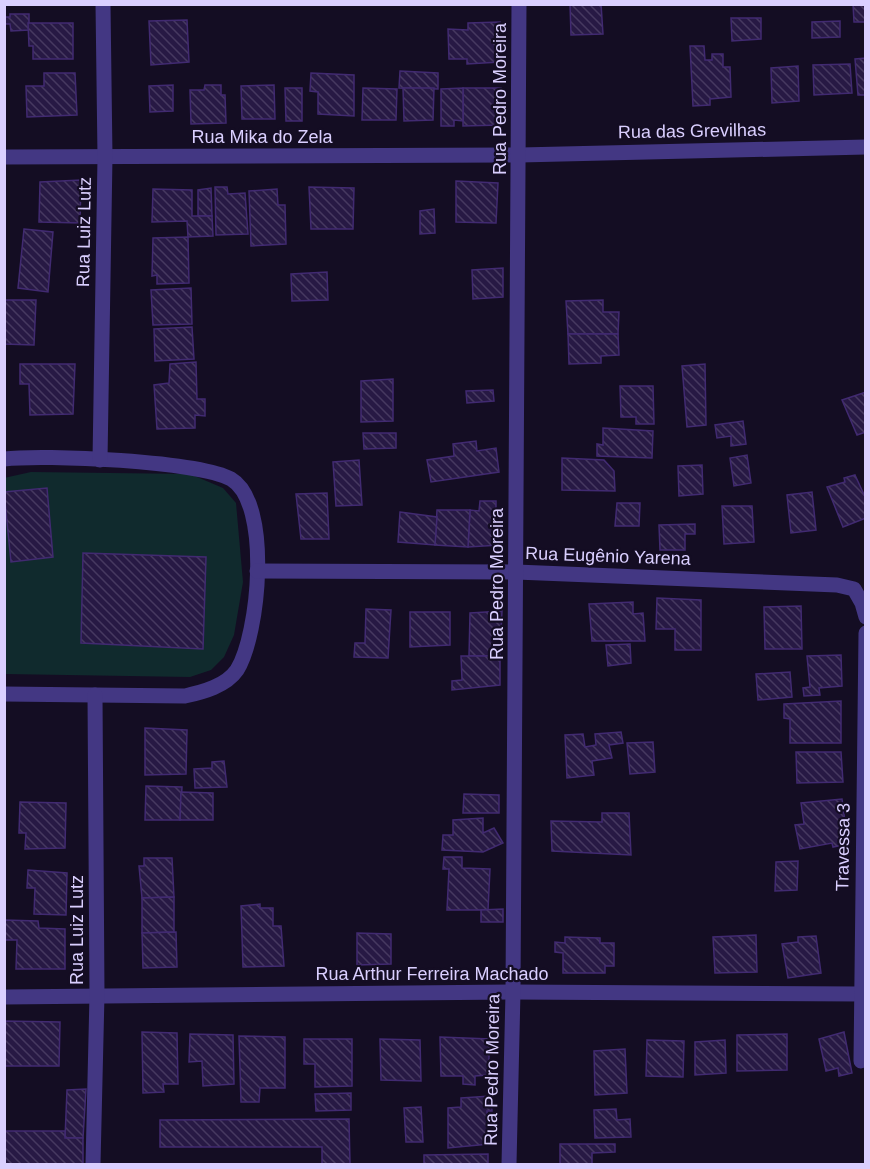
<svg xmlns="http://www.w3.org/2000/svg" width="870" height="1169" viewBox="0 0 870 1169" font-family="Helvetica,sans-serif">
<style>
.green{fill:#102a2d}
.building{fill:url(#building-back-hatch);stroke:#412a71;stroke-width:1.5}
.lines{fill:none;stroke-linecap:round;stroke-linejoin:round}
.minor{stroke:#433783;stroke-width:15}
.labels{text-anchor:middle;stroke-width:4.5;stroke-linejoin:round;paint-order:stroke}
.street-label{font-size:18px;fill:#dacfff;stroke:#140d23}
</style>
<defs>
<pattern id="building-back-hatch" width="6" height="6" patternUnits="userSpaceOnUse" patternTransform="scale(1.5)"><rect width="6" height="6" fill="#271944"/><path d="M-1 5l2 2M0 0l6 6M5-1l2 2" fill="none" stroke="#463960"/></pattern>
</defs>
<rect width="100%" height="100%" fill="#140d23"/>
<path class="green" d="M31 472 190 474 223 488 236 503 243 582 234 635 224 657 211 670 190 677 5 674 4 478Z"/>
<g class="building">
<path d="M570 4H601L603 34 571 35Z"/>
<path d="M853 4H866V22H854Z"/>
<path d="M10 14H29V30L11 31 10 24H4V17H10Z"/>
<path d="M731 18H761V39L732 41Z"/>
<path d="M187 20 189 62 151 65 149 21Z"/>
<path d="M840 21V37L812 38V22Z"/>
<path d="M500 22V62L467 64V59H449L448 29 468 30V23Z"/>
<path d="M28 23H73V59H33V46H29Z"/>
<path d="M690 46H704L705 60H712V54H723V67H730L731 97 710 99V105L693 106Z"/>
<path d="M866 58V95H858L855 59Z"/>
<path d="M850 64 852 93 814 95 813 65Z"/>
<path d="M798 66 799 101 772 103 771 68Z"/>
<path d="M400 71 438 73V89L399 88Z"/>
<path d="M44 73H75L77 115 27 117 26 86H44Z"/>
<path d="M311 73 354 75V116L318 114V92L310 91Z"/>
<path d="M173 85V111L150 112 149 86Z"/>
<path d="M205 85H221V95H225L226 123 191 124 190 90H204Z"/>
<path d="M274 85 275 119H242L241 86Z"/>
<path d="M285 88H302V121H286Z"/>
<path d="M363 88 397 89 396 120H362Z"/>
<path d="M403 88H434L433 120 404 121Z"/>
<path d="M463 88H501V125L463 126Z"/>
<path d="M463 88V121L454 120V126H441V89Z"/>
<path d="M81 180 80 223 39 222 40 182Z"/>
<path d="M456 181 498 183 496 223 456 222Z"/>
<path d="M215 187H227L228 194 245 193 248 234 216 235Z"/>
<path d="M309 187 354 188 353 229H311Z"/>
<path d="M211 188 212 216H198V190Z"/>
<path d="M153 189 192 190V216H212L213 236 188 237 187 221 152 222Z"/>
<path d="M277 189 278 205H285L286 244 251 246 249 191Z"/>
<path d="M434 209 435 233 420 234V211Z"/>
<path d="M24 229 53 232 48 292 18 288Z"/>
<path d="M188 237 189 283 157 284V275L152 276 153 238Z"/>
<path d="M503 268V297L473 299 472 270Z"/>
<path d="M327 272 328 300 292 301 291 274Z"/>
<path d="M191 288 192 324 153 325 151 290Z"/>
<path d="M4 300H36L34 345 4 344Z"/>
<path d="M603 300V312H619L618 334H568L566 301Z"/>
<path d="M192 327 194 359 155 361 154 329Z"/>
<path d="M568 334H618L619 355 601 356V363L569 364Z"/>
<path d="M196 362 197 399H205V416L195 415V428L157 429 154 385 169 383 170 364Z"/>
<path d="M20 364H75L73 414 30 415 29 384H20Z"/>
<path d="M705 364 706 425 687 427 682 366Z"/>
<path d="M393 379V421L361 422V381Z"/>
<path d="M620 386H653L654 424H636V417H621Z"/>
<path d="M493 390 494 401 467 403 466 391Z"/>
<path d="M866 392V432L857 435 842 400Z"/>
<path d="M743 421 746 444 731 446V436L717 438 715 425Z"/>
<path d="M603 428 653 431 652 458 597 456V444L603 445Z"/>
<path d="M363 433H396V448L364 449Z"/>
<path d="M476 441 477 451 496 448 499 472 431 482 427 460 454 456 453 444Z"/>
<path d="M747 455 751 483 734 486 730 458Z"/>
<path d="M562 458 604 460 614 471 615 491 562 490Z"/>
<path d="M359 460 362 505 336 506 333 462Z"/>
<path d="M702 465 703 494 679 496 678 466Z"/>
<path d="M855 475 866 499V518L843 527 827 487 845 482 844 478Z"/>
<path d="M47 488 53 557 11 562 4 492Z"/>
<path d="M812 492 816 530 791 533 787 495Z"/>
<path d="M327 493 329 539H301L296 494Z"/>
<path d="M480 501H496V510H502L500 545 468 547 470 510 479 511Z"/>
<path d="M617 503H640L639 526H615Z"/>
<path d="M722 506H752L754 542 724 544Z"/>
<path d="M437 510H470L468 547 435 545Z"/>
<path d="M400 512 437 517 435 545 398 542Z"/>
<path d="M695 524V534H685V550H660L659 525Z"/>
<path d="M83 553 206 557 203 649 81 643Z"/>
<path d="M657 598 701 600V650H675V629H656Z"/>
<path d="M633 602V614L643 613 645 641H592L589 604Z"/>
<path d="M801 606 802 649H765L764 607Z"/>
<path d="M366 609 391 610 388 658 354 657 355 643H365Z"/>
<path d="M502 611 500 656H469L470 613Z"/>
<path d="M410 612H450V645L410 647Z"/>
<path d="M630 644 631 663 608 666 606 645Z"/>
<path d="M841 655 842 686 819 688 820 695 804 696 803 688 810 687 807 656Z"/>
<path d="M461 656H500V685L452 690V681L462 680Z"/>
<path d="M790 672 792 697 758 700 756 674Z"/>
<path d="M841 701V743H790V719L784 718V704Z"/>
<path d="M145 728 187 730 186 774 145 775Z"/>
<path d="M621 732 623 743 609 745 612 758 592 761 594 775 567 778 565 735 583 734 585 747 596 745 595 734Z"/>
<path d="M653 742 655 772 630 774 627 743Z"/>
<path d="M796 752H841L843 782 797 783Z"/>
<path d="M224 761 227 787 195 788 194 769 212 768V762Z"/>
<path d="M146 786 182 787 180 820H145Z"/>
<path d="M181 792 213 793V820H180Z"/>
<path d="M464 794 499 795V813H463Z"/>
<path d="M842 799 848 844 833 847 832 843 800 849 795 825 804 824 801 803Z"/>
<path d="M20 802 66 803 65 848 25 849 26 833H19Z"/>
<path d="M602 813H629L631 855 552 851 551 821 602 822Z"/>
<path d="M483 818V833L494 828 503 843 483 852 442 850 443 835H453V820Z"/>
<path d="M444 857H462V868L490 869 488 910H447L449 869H443Z"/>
<path d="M144 858H172L174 897 142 898 139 866H144Z"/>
<path d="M798 861 797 890 775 891 776 862Z"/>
<path d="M28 870 67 873 66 915 34 914 35 888H27Z"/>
<path d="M174 897V932L142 933V898Z"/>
<path d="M260 904V908H273V926H281L284 966 243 967 241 906Z"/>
<path d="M503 909V922H481V910Z"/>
<path d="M4 920 38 921 39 928 65 929V969H16L17 940H4Z"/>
<path d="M176 932 177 967 143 968 142 933Z"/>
<path d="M357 933 391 934V964L357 965Z"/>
<path d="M756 935 757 972 715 973 713 937Z"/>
<path d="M816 936 821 973 788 978 782 944 798 942V937Z"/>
<path d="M565 937 600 938V943H614V966H605V973H563V953L555 952V942L565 943Z"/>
<path d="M4 1021 60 1022 59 1066H4Z"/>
<path d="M142 1032 177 1033 178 1084H163L164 1092 143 1093Z"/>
<path d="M844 1032 852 1073 839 1076 838 1068 826 1071 819 1039Z"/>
<path d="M190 1034 233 1035 234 1084 203 1086 202 1061 189 1062Z"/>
<path d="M787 1034V1070L737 1071V1035Z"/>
<path d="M239 1036 285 1037V1088H260L259 1102H241Z"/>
<path d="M440 1037 490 1039 488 1075 475 1076V1085L463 1084V1076H441Z"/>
<path d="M304 1039H352V1086L315 1087V1064H304Z"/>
<path d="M380 1039 420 1040 421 1081 381 1080Z"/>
<path d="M647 1040 684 1041 683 1077 646 1076Z"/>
<path d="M725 1040 726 1073 695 1075V1042Z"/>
<path d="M625 1049 627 1093 595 1095 594 1051Z"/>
<path d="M86 1089 83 1138H65L67 1090Z"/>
<path d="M351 1093V1110L316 1111 315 1094Z"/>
<path d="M491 1096 492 1111H487L489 1144 448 1148V1108L461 1107V1098Z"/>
<path d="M421 1107 423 1142H406L404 1108Z"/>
<path d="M616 1109 617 1120 630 1119 631 1137 595 1138 594 1110Z"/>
<path d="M349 1119 350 1164H322V1147H160V1120Z"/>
<path d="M4 1131H65V1138H83V1164H4Z"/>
<path d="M560 1144H615V1152L592 1153V1164H560Z"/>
<path d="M488 1154V1164H424V1155Z"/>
</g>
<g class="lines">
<g class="minor">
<path d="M4 157 520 155 866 147"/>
<path d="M4 459C44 454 199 461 231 479 272 503 259 635 237 670 226 686 203 692 185 696L4 694"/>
<path d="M100 460 105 157 103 4"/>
<path d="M257 571 516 572 837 585 854 589 862 603 866 617"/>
<path d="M4 997 513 992 861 994"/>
<path d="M861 1061 866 633"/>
<path d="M93 1164 97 995 95 695"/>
<path d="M509 1164 513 992 519 4"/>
</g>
</g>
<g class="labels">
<g class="street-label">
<text transform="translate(500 99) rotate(-90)" y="6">Rua Pedro Moreira</text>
<text transform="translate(692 131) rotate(-1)" y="6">Rua das Grevilhas</text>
<text x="262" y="143">Rua Mika do Zela</text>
<text transform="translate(84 232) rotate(-89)" y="6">Rua Luiz Lutz</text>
<text transform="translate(608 556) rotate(2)" y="6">Rua Eugênio Yarena</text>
<text transform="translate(497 584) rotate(-90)" y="6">Rua Pedro Moreira</text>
<text transform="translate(843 847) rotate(-89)" y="6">Travessa 3</text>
<text transform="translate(77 930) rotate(-90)" y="6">Rua Luiz Lutz</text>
<text x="432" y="980">Rua Arthur Ferreira Machado</text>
<text transform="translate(492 1070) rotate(-89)" y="6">Rua Pedro Moreira</text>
</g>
</g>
<rect width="870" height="1169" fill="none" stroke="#dacfff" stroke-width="12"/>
</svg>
